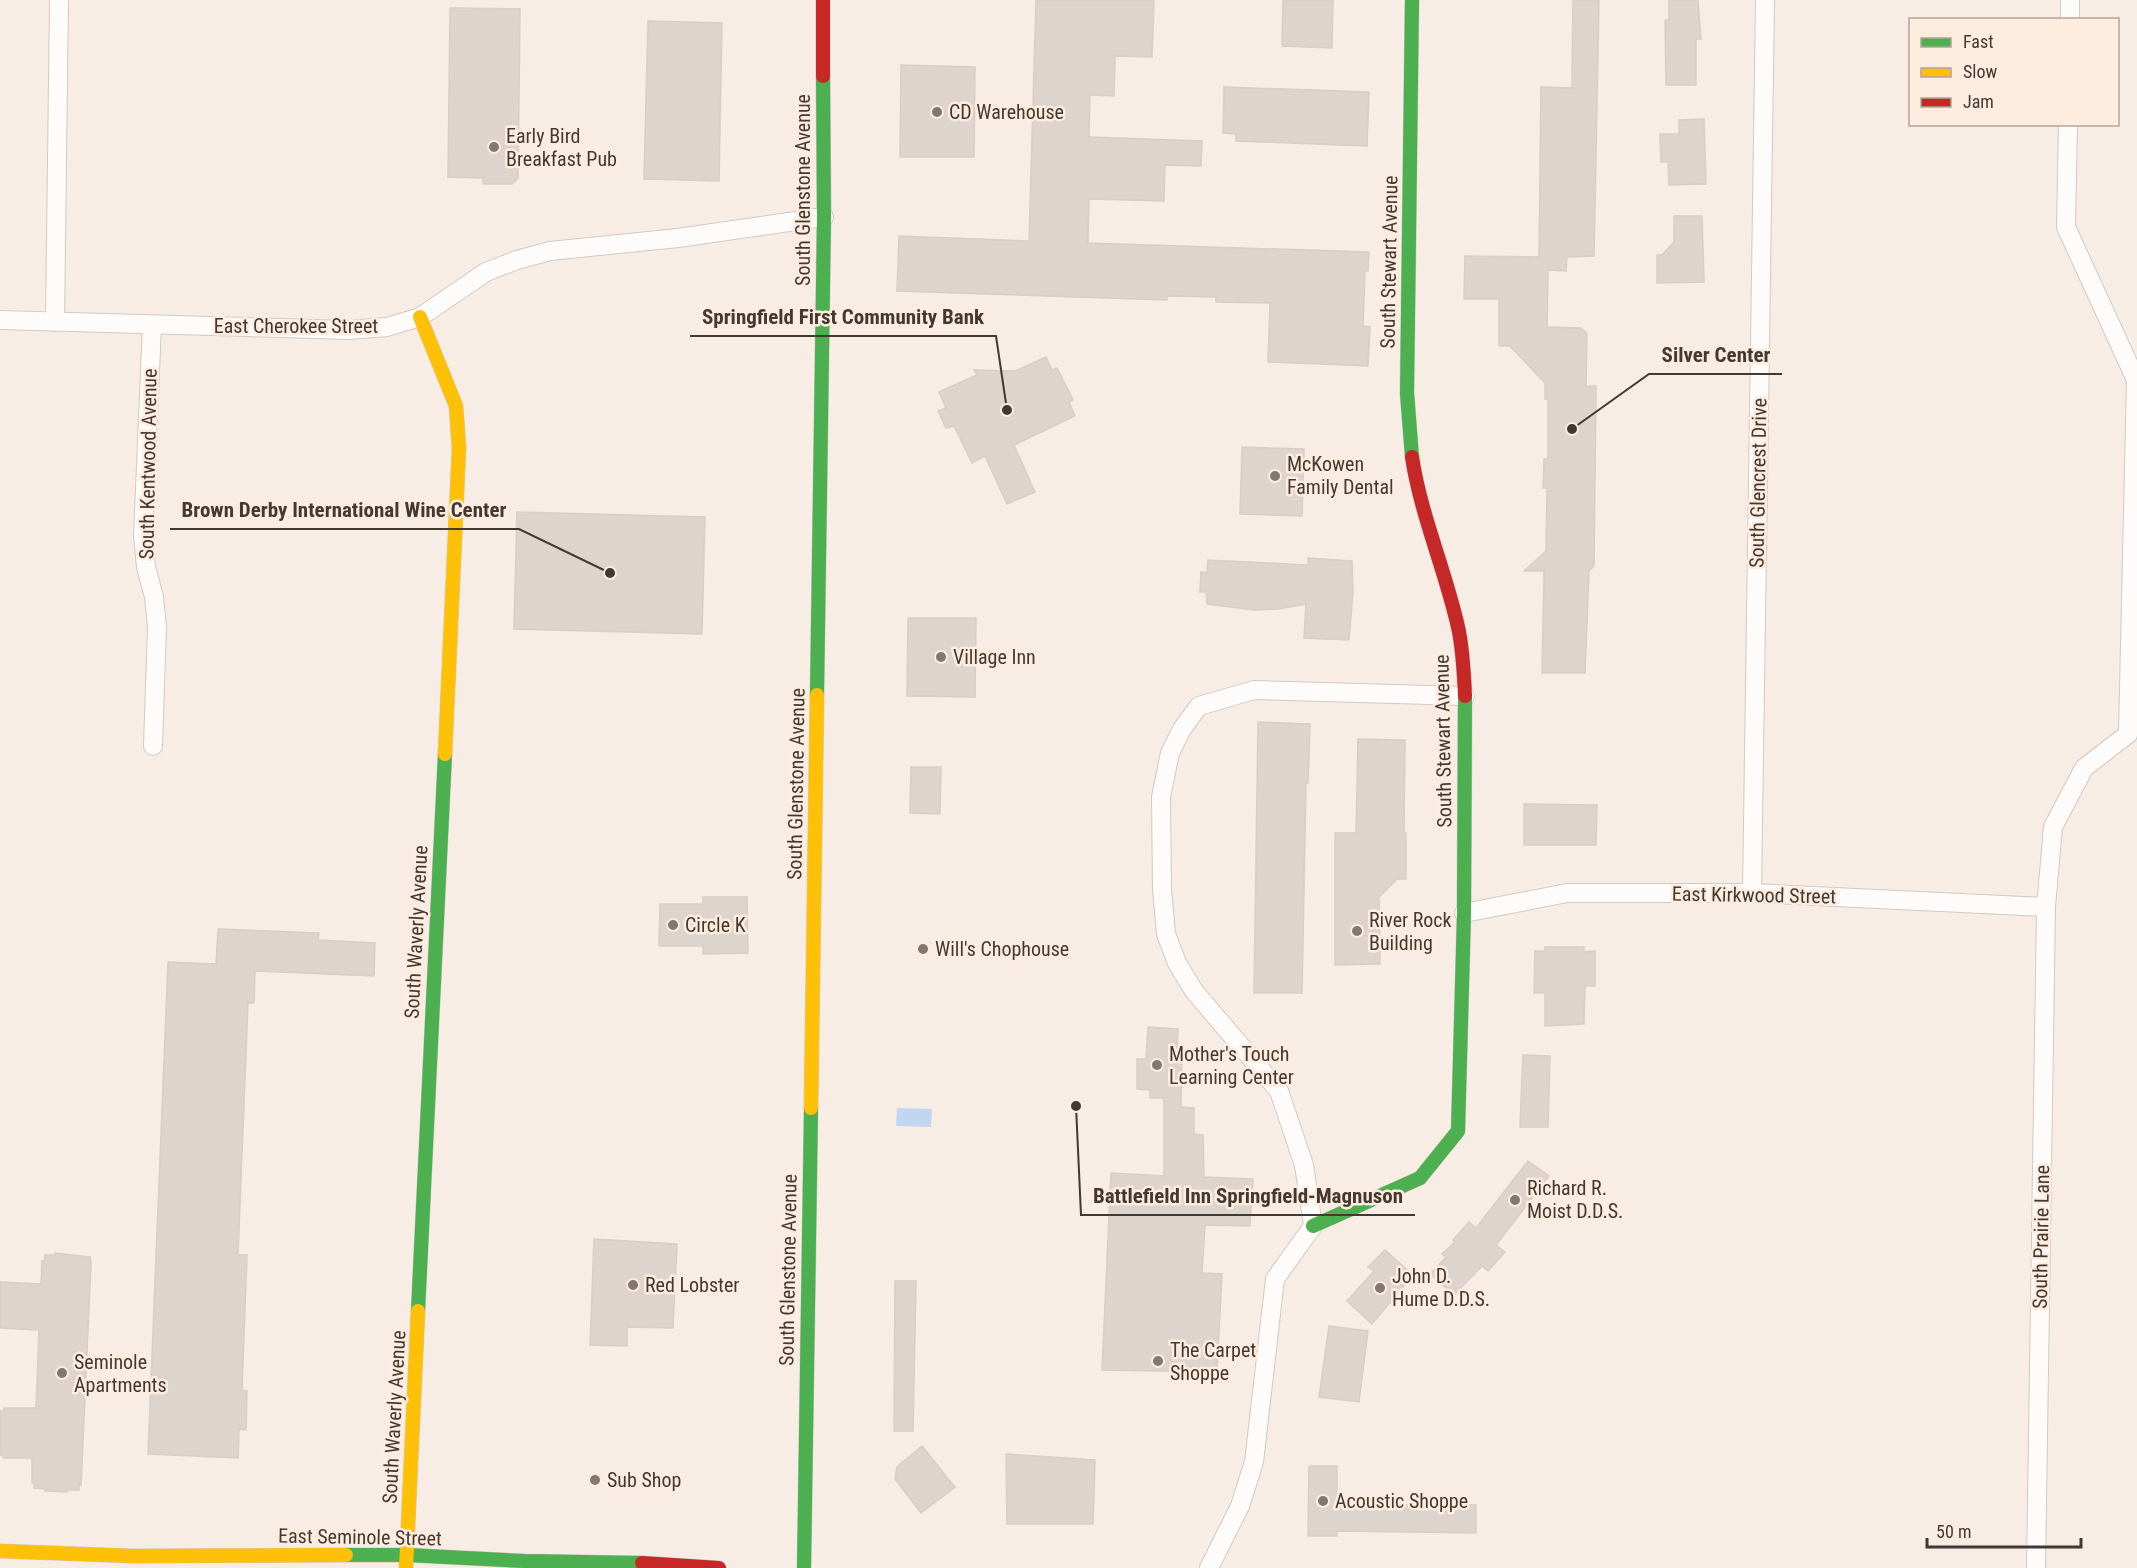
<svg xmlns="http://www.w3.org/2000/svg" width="2137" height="1568" viewBox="0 0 2137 1568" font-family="'Roboto Condensed',sans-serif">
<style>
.water{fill:#c2d6f2}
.building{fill:#ddd4ce;stroke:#d7cec8;stroke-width:1.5}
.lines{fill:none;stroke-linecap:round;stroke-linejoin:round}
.street-casing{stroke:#d2c9c2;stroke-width:20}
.fast-casing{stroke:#d2c9c2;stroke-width:15}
.slow-casing{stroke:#d2c9c2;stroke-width:15}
.jam-casing{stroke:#d2c9c2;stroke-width:15}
.street{stroke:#fefcfb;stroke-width:18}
.fast{stroke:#4caf50;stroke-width:14}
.slow{stroke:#ffc107;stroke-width:14}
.jam{stroke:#c62828;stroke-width:14}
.poi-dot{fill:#817871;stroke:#feecde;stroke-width:2}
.labels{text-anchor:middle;stroke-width:5;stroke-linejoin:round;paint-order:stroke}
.poi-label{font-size:20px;fill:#423933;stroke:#feecde;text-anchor:start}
.street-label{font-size:20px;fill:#423933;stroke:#feecde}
.leader{fill:none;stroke:#423933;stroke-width:2}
.callout-dot{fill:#423933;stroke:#feecde;stroke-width:2}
.callout-label{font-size:21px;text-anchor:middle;font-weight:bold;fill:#423933;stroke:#feecde;stroke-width:5;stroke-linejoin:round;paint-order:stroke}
</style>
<rect width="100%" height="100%" fill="#f7ede5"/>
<path class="water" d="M897 1108 932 1109 931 1127 896 1126Z"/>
<g class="building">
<path d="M1036 0H1154L1152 57 1115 56 1114 96 1090 95 1089 137 1202 141 1201 166 1165 165 1164 201 1089 199 1088 243 1369 252 1368 271H1365L1363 326 1370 327 1368 366 1268 362 1270 303 1216 302V297L1167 296V300L897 291 899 236 1029 241Z"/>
<path d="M1283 0H1333L1332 48 1282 46Z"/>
<path d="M1573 0H1599L1594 256 1567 257 1566 271 1548 270 1547 327 1581 328 1587 333 1586 386H1596L1594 566 1589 571 1585 673H1542L1544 571H1524L1546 551 1547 488H1543L1544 459H1548V399H1545V383L1510 346H1499V299H1464L1465 256 1539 257 1541 87 1572 88Z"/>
<path d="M1669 0H1698L1701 39H1696V85H1666L1665 20H1669Z"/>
<path d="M450 8 520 9 518 178 512 184H483V178L448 177Z"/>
<path d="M648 21 722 23 719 181 644 179Z"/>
<path d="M901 65 975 67 974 157H900Z"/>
<path d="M1224 87 1369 92 1367 146 1236 141V134L1223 133Z"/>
<path d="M1704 119 1706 184 1669 185 1668 162H1661L1660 134H1679V120Z"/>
<path d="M1674 216H1702L1704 282 1657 283V255H1662L1674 242Z"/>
<path d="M1046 357 1052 370 1057 368 1073 400 1069 402 1075 416 1014 445 1035 492 1007 504 985 456 972 463 954 426 946 428 938 411 946 408 939 392 977 375 974 370 1015 371Z"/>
<path d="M1242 447 1304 449 1302 516 1240 514Z"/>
<path d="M517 512 705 517 702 634 514 629Z"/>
<path d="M1308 558 1352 561 1353 592 1349 640 1304 638 1306 604 1278 609 1254 610 1207 604 1206 592H1200L1201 572 1207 573 1208 560 1308 565Z"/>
<path d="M908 618H976L975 697 907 696Z"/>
<path d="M1258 722 1310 724 1308 783H1306L1302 993H1254Z"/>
<path d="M1358 739 1405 740 1404 833H1406V879H1397L1379 897 1380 964 1335 965V833H1356Z"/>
<path d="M911 767H941L940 814 910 813Z"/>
<path d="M1524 804 1597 805 1596 845H1524Z"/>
<path d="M703 897H747L748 953 703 954V946H659L660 904H703Z"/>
<path d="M218 929 319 933 318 940 375 943 374 976 255 971 254 1003H248L238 1255H247L242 1390 247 1391 246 1430 239 1429 238 1458 148 1454 168 962 216 964Z"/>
<path d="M1545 947H1584V952L1595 951V986H1585L1584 1024 1545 1026V993H1534L1535 951H1545Z"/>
<path d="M1148 1027 1178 1029 1177 1051H1182L1181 1107 1194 1108V1134L1203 1135 1204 1177 1253 1179 1250 1226 1205 1225 1202 1273 1222 1274 1217 1372 1102 1370 1111 1173 1164 1176V1098H1150V1090L1137 1089V1059H1146Z"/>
<path d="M1523 1055 1550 1056 1548 1127H1520Z"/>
<path d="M1528 1161 1549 1176 1496 1245 1505 1252 1488 1271 1482 1266 1454 1295 1430 1274 1446 1257 1442 1254 1455 1242 1453 1240 1469 1222 1476 1228Z"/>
<path d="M594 1239 677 1244 673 1328 627 1327V1346L590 1345Z"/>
<path d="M1385 1250 1413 1275 1372 1324 1347 1301 1374 1271 1368 1267Z"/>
<path d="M55 1253 90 1257 91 1263 81 1485 79 1484V1490H67V1492L45 1491V1489L34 1488V1483H32V1458H3V1455H0V1411H4V1408H36L39 1330 0 1328V1282L41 1284 42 1261H44L45 1255H55Z"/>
<path d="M895 1281H916L913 1431H894Z"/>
<path d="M1329 1326 1368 1331 1359 1402 1319 1397Z"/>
<path d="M922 1446 955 1487 921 1513 895 1479 897 1467Z"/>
<path d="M1006 1454 1095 1460 1093 1524H1007Z"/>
<path d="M1309 1466H1337V1504L1476 1505V1533L1337 1531V1536H1308Z"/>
</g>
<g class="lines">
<defs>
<g id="street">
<path d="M2070 20V0"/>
<path d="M2068 124 2066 227 2136 380 2128 734"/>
<path d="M0 320 348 330 387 327 420 317 486 272 517 260 550 251 678 238 824 217"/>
<path d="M55 322 59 0"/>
<path d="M152 325 143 536 146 567 154 597 157 627 153 746"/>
<path d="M1752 893 1765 0"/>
<path d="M1464 913 1567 893H1752L2046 907"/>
<path d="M1209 1568 1240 1506 1254 1462 1275 1279 1313 1226 1304 1165 1279 1091 1194 991 1177 963 1166 934 1162 889 1161 797 1170 753 1182 729 1199 706 1254 690 1465 696"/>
<path d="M2036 1568 2046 907 2053 827 2084 768 2128 734"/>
</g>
<g id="fast">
<path d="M1412 0 1407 393 1412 457"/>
<path d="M817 695 824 217 823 76"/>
<path d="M1313 1226 1420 1178 1458 1131 1464 913 1465 696"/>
<path d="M418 1311 445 754"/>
<path d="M346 1555H407L524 1561 642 1563"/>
<path d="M804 1568 811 1108"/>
</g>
<g id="slow">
<path d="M420 317 456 406 459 448 445 754"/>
<path d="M811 1108 817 695"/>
<path d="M0 1551 133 1556 346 1555"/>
<path d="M406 1568 418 1311"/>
</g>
<g id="jam">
<path d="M823 0V76"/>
<path d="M1412 457C1421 516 1445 569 1458 627 1463 649 1464 673 1465 696"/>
<path d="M642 1563 719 1568"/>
</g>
</defs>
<use href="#street" class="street-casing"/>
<use href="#fast" class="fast-casing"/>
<use href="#slow" class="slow-casing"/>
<use href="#jam" class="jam-casing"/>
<use href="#street" class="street"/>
<use href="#fast" class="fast"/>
<use href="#slow" class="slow"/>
<use href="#jam" class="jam"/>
</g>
<g class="poi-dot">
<circle cx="937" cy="112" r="6"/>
<circle cx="494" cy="147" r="6"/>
<circle cx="1275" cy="476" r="6"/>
<circle cx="941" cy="657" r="6"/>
<circle cx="673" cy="925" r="6"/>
<circle cx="1357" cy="931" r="6"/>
<circle cx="923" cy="949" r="6"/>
<circle cx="1157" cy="1065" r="6"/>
<circle cx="1515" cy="1200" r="6"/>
<circle cx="633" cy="1285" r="6"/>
<circle cx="1380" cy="1288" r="6"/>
<circle cx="1158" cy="1361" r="6"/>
<circle cx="62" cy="1373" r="6"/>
<circle cx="595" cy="1480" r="6"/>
<circle cx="1323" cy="1501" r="6"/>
</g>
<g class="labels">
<g class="poi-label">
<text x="949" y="119">CD Warehouse</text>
<text x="506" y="143">Early Bird<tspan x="506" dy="23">Breakfast Pub</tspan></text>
<text x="1287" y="471">McKowen<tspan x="1287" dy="23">Family Dental</tspan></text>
<text x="953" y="664">Village Inn</text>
<text x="1369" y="927">River Rock<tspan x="1369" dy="23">Building</tspan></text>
<text x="685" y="932">Circle K</text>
<text x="935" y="956">Will's Chophouse</text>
<text x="1169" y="1061">Mother's Touch<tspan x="1169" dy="23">Learning Center</tspan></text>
<text x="1527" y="1195">Richard R.<tspan x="1527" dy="23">Moist D.D.S.</tspan></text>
<text x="1392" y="1283">John D.<tspan x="1392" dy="23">Hume D.D.S.</tspan></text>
<text x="645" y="1292">Red Lobster</text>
<text x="1170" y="1357">The Carpet<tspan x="1170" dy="23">Shoppe</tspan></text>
<text x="74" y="1369">Seminole<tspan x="74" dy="23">Apartments</tspan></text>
<text x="607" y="1487">Sub Shop</text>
<text x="1335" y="1508">Acoustic Shoppe</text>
</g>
<g class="street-label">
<text transform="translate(803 190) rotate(-90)" y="7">South Glenstone Avenue</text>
<text transform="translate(1389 262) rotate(-89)" y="7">South Stewart Avenue</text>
<text x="296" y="333">East Cherokee Street</text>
<text transform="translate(148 464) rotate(-89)" y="7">South Kentwood Avenue</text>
<text transform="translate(1758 483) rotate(-89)" y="7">South Glencrest Drive</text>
<text transform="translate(1443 741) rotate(-91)" y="7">South Stewart Avenue</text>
<text transform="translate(796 784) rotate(-89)" y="7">South Glenstone Avenue</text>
<text transform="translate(1754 895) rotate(1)" y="7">East Kirkwood Street</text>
<text transform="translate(416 932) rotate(-87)" y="7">South Waverly Avenue</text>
<text transform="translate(2041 1237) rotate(-89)" y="7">South Prairie Lane</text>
<text transform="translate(788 1270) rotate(-89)" y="7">South Glenstone Avenue</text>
<text transform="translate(394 1417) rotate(-87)" y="7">South Waverly Avenue</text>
<text transform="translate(360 1537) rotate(1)" y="7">East Seminole Street</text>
</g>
</g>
<path class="leader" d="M1007 410L996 336H690M1572 429L1649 374H1782M610 573L519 529H170M1076 1106L1081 1215H1415"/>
<g class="callout-dot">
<circle cx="1007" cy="410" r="6"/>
<circle cx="1572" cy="429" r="6"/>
<circle cx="610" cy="573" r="6"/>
<circle cx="1076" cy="1106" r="6"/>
</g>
<g class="callout-label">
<text x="843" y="324">Springfield First Community Bank</text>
<text x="1716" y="362">Silver Center</text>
<text x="344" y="517">Brown Derby International Wine Center</text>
<text x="1248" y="1203">Battlefield Inn Springfield-Magnuson</text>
</g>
<rect x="1909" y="18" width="210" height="108" fill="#feecde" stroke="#b3a49a" stroke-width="1.5"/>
<rect x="1921" y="38" width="30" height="9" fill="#4caf50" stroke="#b3a49a" stroke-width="1.5"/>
<text x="1963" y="48" font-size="18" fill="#423933">Fast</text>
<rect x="1921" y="68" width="30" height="9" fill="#ffc107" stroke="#b3a49a" stroke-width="1.5"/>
<text x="1963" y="78" font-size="18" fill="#423933">Slow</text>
<rect x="1921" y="98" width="30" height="9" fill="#c62828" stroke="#b3a49a" stroke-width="1.5"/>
<text x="1963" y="108" font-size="18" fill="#423933">Jam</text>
<path d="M1927 1538v9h154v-9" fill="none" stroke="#423933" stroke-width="3"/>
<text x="1936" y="1538" font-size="18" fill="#423933" stroke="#feecde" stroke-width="4.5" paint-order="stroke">50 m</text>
</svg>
